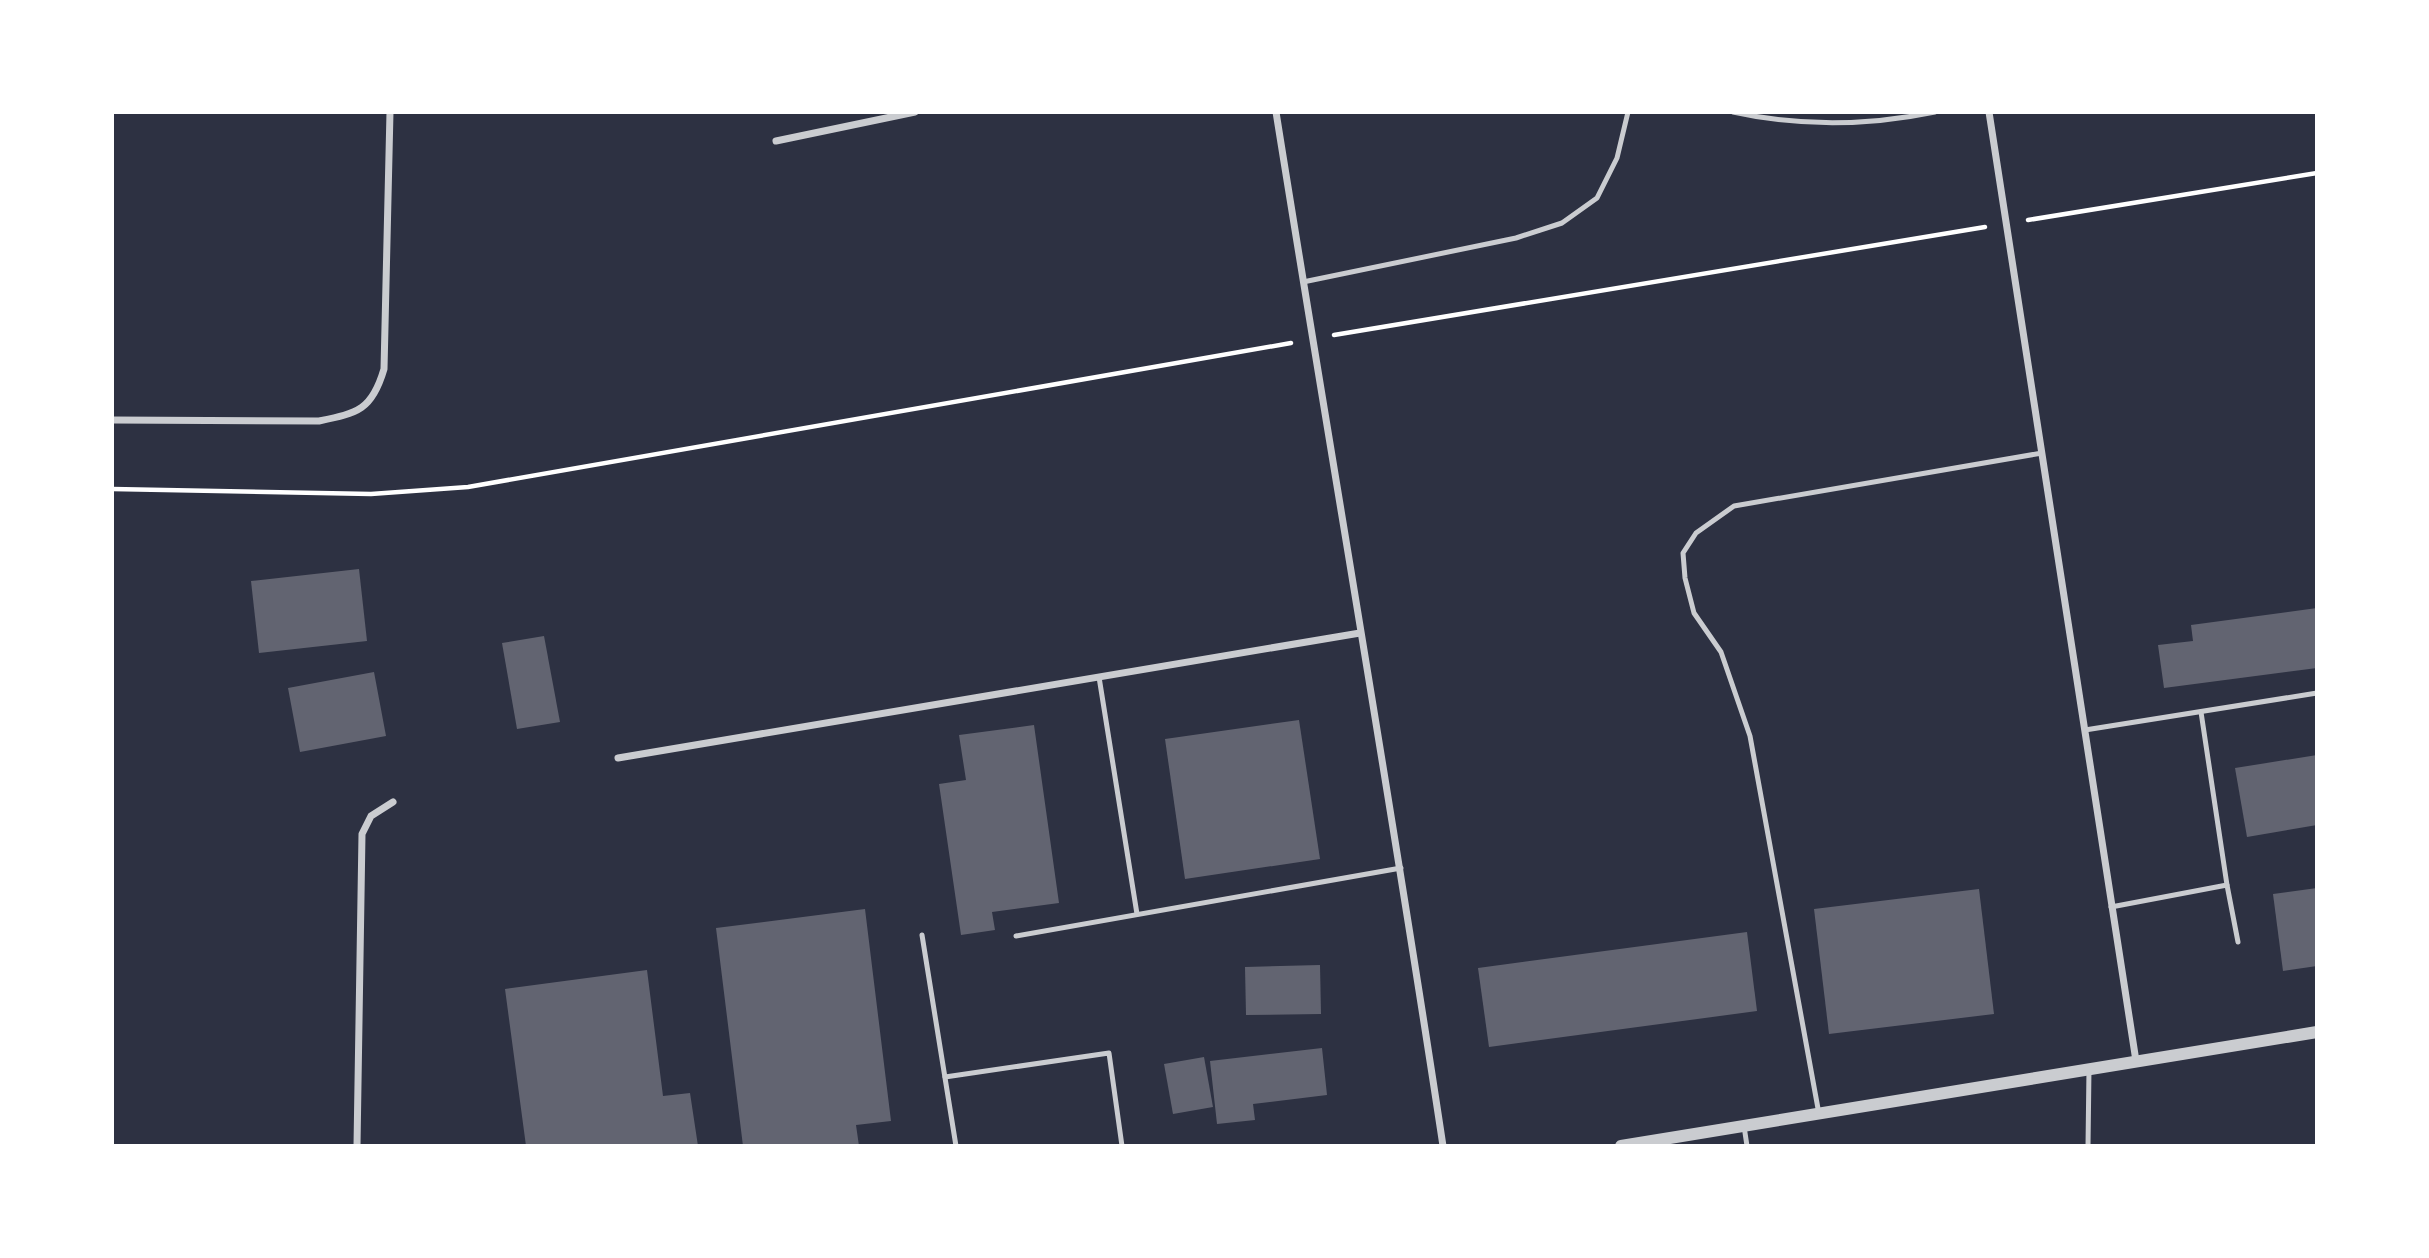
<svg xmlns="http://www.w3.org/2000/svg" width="2429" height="1258" viewBox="0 0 2429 1258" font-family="Lato,sans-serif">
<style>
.building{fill:#626471}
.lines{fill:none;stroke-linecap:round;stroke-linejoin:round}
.path{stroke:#fff;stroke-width:4.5}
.service{stroke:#caccd0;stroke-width:5}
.minor{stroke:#caccd0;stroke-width:7}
.tertiary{stroke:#caccd0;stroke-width:12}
</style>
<rect width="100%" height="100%" fill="#2d3142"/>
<g class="building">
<path d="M359 569 367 641 259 653 251 581Z"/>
<path d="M2317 608V668L2164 688 2158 645 2193 641 2191 625Z"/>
<path d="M544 636 560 722 517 729 502 643Z"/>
<path d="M374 672 386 736 300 752 288 688Z"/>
<path d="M1299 720 1320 859 1185 879 1165 739Z"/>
<path d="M1034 725 1059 903 992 912 995 930 961 935 939 784 966 780 959 735Z"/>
<path d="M2317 755V825L2247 837 2235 768Z"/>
<path d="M2317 888V966L2283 971 2273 894Z"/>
<path d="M1979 889 1994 1014 1829 1034 1814 909Z"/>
<path d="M865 909 891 1121 856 1125 859 1146H743L716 928Z"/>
<path d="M1747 932 1757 1011 1489 1047 1478 968Z"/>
<path d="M1320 965 1321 1014 1246 1015 1245 967Z"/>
<path d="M647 970 663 1096 690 1093 698 1146H526L505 989Z"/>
<path d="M1322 1048 1327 1095 1253 1104 1255 1120 1217 1124 1210 1061Z"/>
<path d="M1204 1057 1213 1107 1173 1114 1164 1064Z"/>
</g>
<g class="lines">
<g class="path">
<path d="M2028 220 2317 173"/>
<path d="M1334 335 1985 227"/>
<path d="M112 489 371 494 468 487 1291 343"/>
</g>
<g class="service">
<path d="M1733 112C1801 127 1867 126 1935 112"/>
<path d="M1303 282 1516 238 1562 223 1597 198 1617 158 1628 112"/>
<path d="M1099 677 1137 914"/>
<path d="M2085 730 2317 693"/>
<path d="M2227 885 2238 942"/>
<path d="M2111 907 2227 885 2201 712"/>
<path d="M922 935 956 1146"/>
<path d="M1016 936 1401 868"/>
<path d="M945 1077 1109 1053 1122 1146"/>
<path d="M1819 1114 1750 736 1721 652 1694 613 1685 578 1683 553 1696 533 1734 506 2042 453"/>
<path d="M1744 1126 1747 1146"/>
<path d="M2088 1146 2089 1069"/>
</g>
<g class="minor">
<path d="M1276 112C1331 457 1391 801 1443 1146"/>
<path d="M1989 112 2136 1061"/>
<path d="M776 141 915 112"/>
<path d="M112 420 319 421C358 413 372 410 384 369L390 112"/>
<path d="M618 758 1360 633"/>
<path d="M357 1146 362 834 371 816 393 802"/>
</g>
<path class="tertiary" d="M1621 1146 2317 1032"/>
</g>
<rect width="2429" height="1258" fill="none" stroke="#ffffff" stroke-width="228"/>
</svg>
